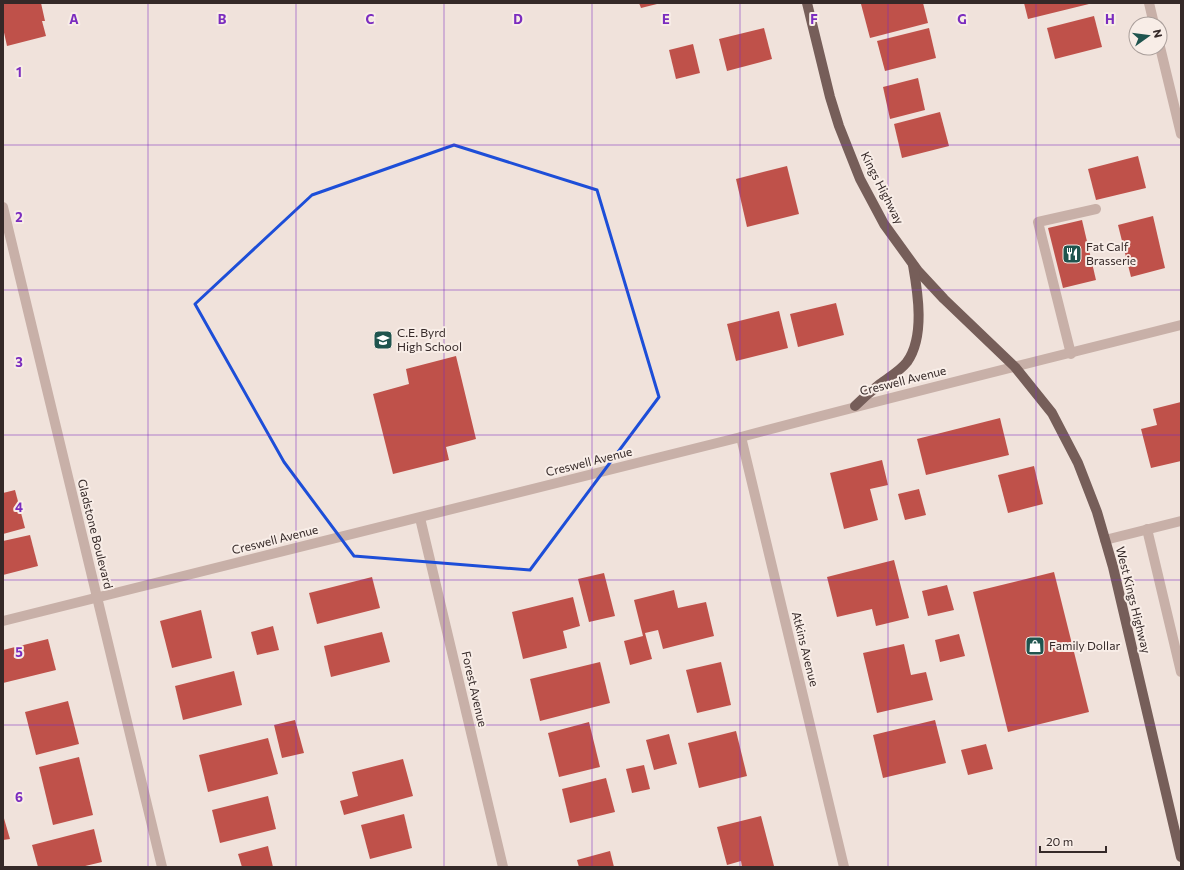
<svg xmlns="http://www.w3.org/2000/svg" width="1184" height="870" viewBox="0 0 1184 870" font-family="Commissioner,sans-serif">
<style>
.building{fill:#bf514a}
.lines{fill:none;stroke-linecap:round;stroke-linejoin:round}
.minor{stroke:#c8b0a8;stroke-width:10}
.major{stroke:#765e59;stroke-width:10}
.marked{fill:none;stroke:#1d4ed8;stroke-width:3;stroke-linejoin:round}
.grid{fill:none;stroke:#7b2cbf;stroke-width:1;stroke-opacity:0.55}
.labels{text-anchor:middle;stroke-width:4;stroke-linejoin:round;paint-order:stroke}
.street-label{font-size:12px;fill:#352928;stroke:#f8ede7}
.poi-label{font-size:12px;fill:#352928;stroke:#f8ede7;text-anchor:start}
.grid-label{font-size:13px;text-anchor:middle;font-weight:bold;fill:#7b2cbf;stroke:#f8ede7;stroke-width:4;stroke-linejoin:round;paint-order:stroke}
</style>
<rect width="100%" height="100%" fill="#f0e2db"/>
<g class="building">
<path d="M3 3H41L45 21H42L46 36 7 46 3 28Z"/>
<path d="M639 3H657V4L641 8Z"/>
<path d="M867 3H923L928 23 870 38 861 4Z"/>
<path d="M1024 3H1089V4L1028 19Z"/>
<path d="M1094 16 1102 47 1055 59 1047 28Z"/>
<path d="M764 28 772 59 727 71 719 39Z"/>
<path d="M929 28 936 58 885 71 877 41Z"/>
<path d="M693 44 700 73 676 79 669 50Z"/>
<path d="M918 78 925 110 890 119 883 87Z"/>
<path d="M940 112 949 146 902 158 894 124Z"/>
<path d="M1138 156 1146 188 1096 200 1088 169Z"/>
<path d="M787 166 799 214 747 227 736 179Z"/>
<path d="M1153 216 1165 268 1131 277 1118 225Z"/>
<path d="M1082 220 1096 280 1063 288 1048 228Z"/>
<path d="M836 303 844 335 798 347 790 314Z"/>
<path d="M779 311 788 348 736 361 727 324Z"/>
<path d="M456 356 476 439 446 447 449 460 393 474 373 394 409 384 406 369Z"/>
<path d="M1181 402V461L1151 468 1141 429 1157 425 1153 409Z"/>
<path d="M1000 418 1009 455 926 475 917 439Z"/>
<path d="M882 460 888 485 870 489 878 520 844 529 830 473Z"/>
<path d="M1034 466 1043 504 1008 513 998 475Z"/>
<path d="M919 489 926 515 905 520 898 494Z"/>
<path d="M15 490 25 528 3 534V493Z"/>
<path d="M30 535 38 566 3 575V541Z"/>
<path d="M894 560 909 618 876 626 872 609 837 617 827 577Z"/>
<path d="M1054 572 1089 712 1008 732 973 592Z"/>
<path d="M604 573 615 616 589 622 578 579Z"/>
<path d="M372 577 380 608 317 624 309 593Z"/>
<path d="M947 585 954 610 928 616 922 591Z"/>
<path d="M674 590 678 608 706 602 714 636 663 649 658 630 645 633 652 659 630 665 624 641 643 636 634 600Z"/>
<path d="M573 597 580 626 563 631 567 648 523 659 512 612Z"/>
<path d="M201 610 212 658 172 668 160 621Z"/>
<path d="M273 626 279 650 257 655 251 632Z"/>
<path d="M382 632 390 662 331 677 324 646Z"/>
<path d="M959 634 965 656 940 662 935 640Z"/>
<path d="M48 639 56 670 3 683V650Z"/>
<path d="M904 644 911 675 926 672 933 700 877 713 863 653Z"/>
<path d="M600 662 610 703 540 721 530 679Z"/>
<path d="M721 662 731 705 697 713 686 670Z"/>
<path d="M234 671 242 705 183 720 175 686Z"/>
<path d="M68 701 79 744 36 755 25 712Z"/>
<path d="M295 720 304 753 282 758 274 725Z"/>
<path d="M935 720 946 763 883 778 873 735Z"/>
<path d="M589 722 600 767 559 777 548 733Z"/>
<path d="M736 731 747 776 699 788 688 743Z"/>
<path d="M669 734 677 764 654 770 646 740Z"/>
<path d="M268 738 278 774 208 792 199 755Z"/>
<path d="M986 744 993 769 968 775 961 750Z"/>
<path d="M79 757 93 815 53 825 39 767Z"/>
<path d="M403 759 413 796 344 815 340 801 358 796 352 772Z"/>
<path d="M644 765 650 789 632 793 626 769Z"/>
<path d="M606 778 615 812 570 823 562 789Z"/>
<path d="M268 796 276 829 220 843 212 810Z"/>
<path d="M404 814 412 848 370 859 361 825Z"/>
<path d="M3 815 10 839 3 840Z"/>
<path d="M761 816 774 866 770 867H742L741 861 727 865 717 827Z"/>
<path d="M94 829 102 862 81 867H38L32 845Z"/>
<path d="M268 846 273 867H242L238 854Z"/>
<path d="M610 851 614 867H579L577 860Z"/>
</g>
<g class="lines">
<g class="minor">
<path d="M1149 3 1154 24"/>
<path d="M1160 47 1181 134"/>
<path d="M3 207 162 867"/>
<path d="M1071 354 1038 222 1096 209"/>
<path d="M741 437 844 867"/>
<path d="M420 518 503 867"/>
<path d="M1147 529 1181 672"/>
<path d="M1105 540 1181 521"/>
<path d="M3 621 741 437C887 398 1034 362 1181 325"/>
</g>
<g class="major">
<path d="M807 3 830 97 839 126 860 179 884 224 918 271 944 299 1015 367 1052 413 1078 463 1097 512 1113 567 1181 857"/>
<path d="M855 406C863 398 871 391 880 384 889 377 900 371 907 362 925 337 918 293 913 265"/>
</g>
</g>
<path class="marked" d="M454 145 597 190 659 397 530 570 354 556 284 462 195 304 312 195Z"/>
<path class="grid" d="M148 3V867M296 3V867M444 3V867M592 3V867M740 3V867M888 3V867M1036 3V867M3 145H1181M3 290H1181M3 435H1181M3 580H1181M3 725H1181"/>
<defs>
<symbol id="restaurant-square" viewBox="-11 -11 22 22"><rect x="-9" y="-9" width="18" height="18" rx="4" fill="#1f544e" stroke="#f8ede7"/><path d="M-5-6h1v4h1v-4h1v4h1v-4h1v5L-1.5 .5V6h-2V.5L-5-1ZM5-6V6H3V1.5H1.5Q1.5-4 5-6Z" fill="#fff"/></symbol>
<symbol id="school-square" viewBox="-11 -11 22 22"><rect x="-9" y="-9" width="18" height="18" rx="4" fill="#1f544e" stroke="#f8ede7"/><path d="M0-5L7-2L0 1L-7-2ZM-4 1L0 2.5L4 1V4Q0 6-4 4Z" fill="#fff"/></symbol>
<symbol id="shop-square" viewBox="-11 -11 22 22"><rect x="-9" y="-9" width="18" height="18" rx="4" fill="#1f544e" stroke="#f8ede7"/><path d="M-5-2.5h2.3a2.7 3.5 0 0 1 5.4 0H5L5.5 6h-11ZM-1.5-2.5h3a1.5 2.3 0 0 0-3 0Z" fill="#fff"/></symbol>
</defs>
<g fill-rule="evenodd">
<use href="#restaurant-square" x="1061" y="243" width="22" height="22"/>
<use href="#school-square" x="372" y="329" width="22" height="22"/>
<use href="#shop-square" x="1024" y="635" width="22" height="22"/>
</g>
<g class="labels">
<g class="street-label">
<text transform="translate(882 188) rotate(63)" y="4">Kings Highway</text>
<text transform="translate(903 381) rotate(-14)" y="4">Creswell Avenue</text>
<text transform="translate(589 462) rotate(-14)" y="4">Creswell Avenue</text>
<text transform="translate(95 534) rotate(76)" y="4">Gladstone Boulevard</text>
<text transform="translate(275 540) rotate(-14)" y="4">Creswell Avenue</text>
<text transform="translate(1133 600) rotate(76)" y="4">West Kings Highway</text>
<text transform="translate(805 649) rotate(76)" y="4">Atkins Avenue</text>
<text transform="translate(474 689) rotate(77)" y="4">Forest Avenue</text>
</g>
<g class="poi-label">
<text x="1086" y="251">Fat Calf<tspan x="1086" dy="14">Brasserie</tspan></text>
<text x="397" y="337">C.E. Byrd<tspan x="397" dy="14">High School</tspan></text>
<text x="1049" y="650">Family Dollar</text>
</g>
</g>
<g class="grid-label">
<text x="74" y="24">A</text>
<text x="222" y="24">B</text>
<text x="370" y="24">C</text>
<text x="518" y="24">D</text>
<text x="666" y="24">E</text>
<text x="814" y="24">F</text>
<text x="962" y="24">G</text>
<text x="1110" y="24">H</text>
<text x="19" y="77">1</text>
<text x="19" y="222">2</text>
<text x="19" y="367">3</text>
<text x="19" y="512">4</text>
<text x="19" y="657">5</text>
<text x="19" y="802">6</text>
</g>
<rect width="1184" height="870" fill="none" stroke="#352928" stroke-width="8"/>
<g transform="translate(1148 36) rotate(76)"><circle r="19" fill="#f8ede7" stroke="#aa9f9b"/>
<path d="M0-3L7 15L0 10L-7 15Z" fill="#1f544e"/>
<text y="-6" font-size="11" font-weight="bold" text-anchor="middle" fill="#352928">N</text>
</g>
<path d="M1040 846v6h66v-6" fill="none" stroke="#352928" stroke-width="2"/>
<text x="1046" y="846" font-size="12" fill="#352928" stroke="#f8ede7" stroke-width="3" paint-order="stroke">20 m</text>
</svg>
